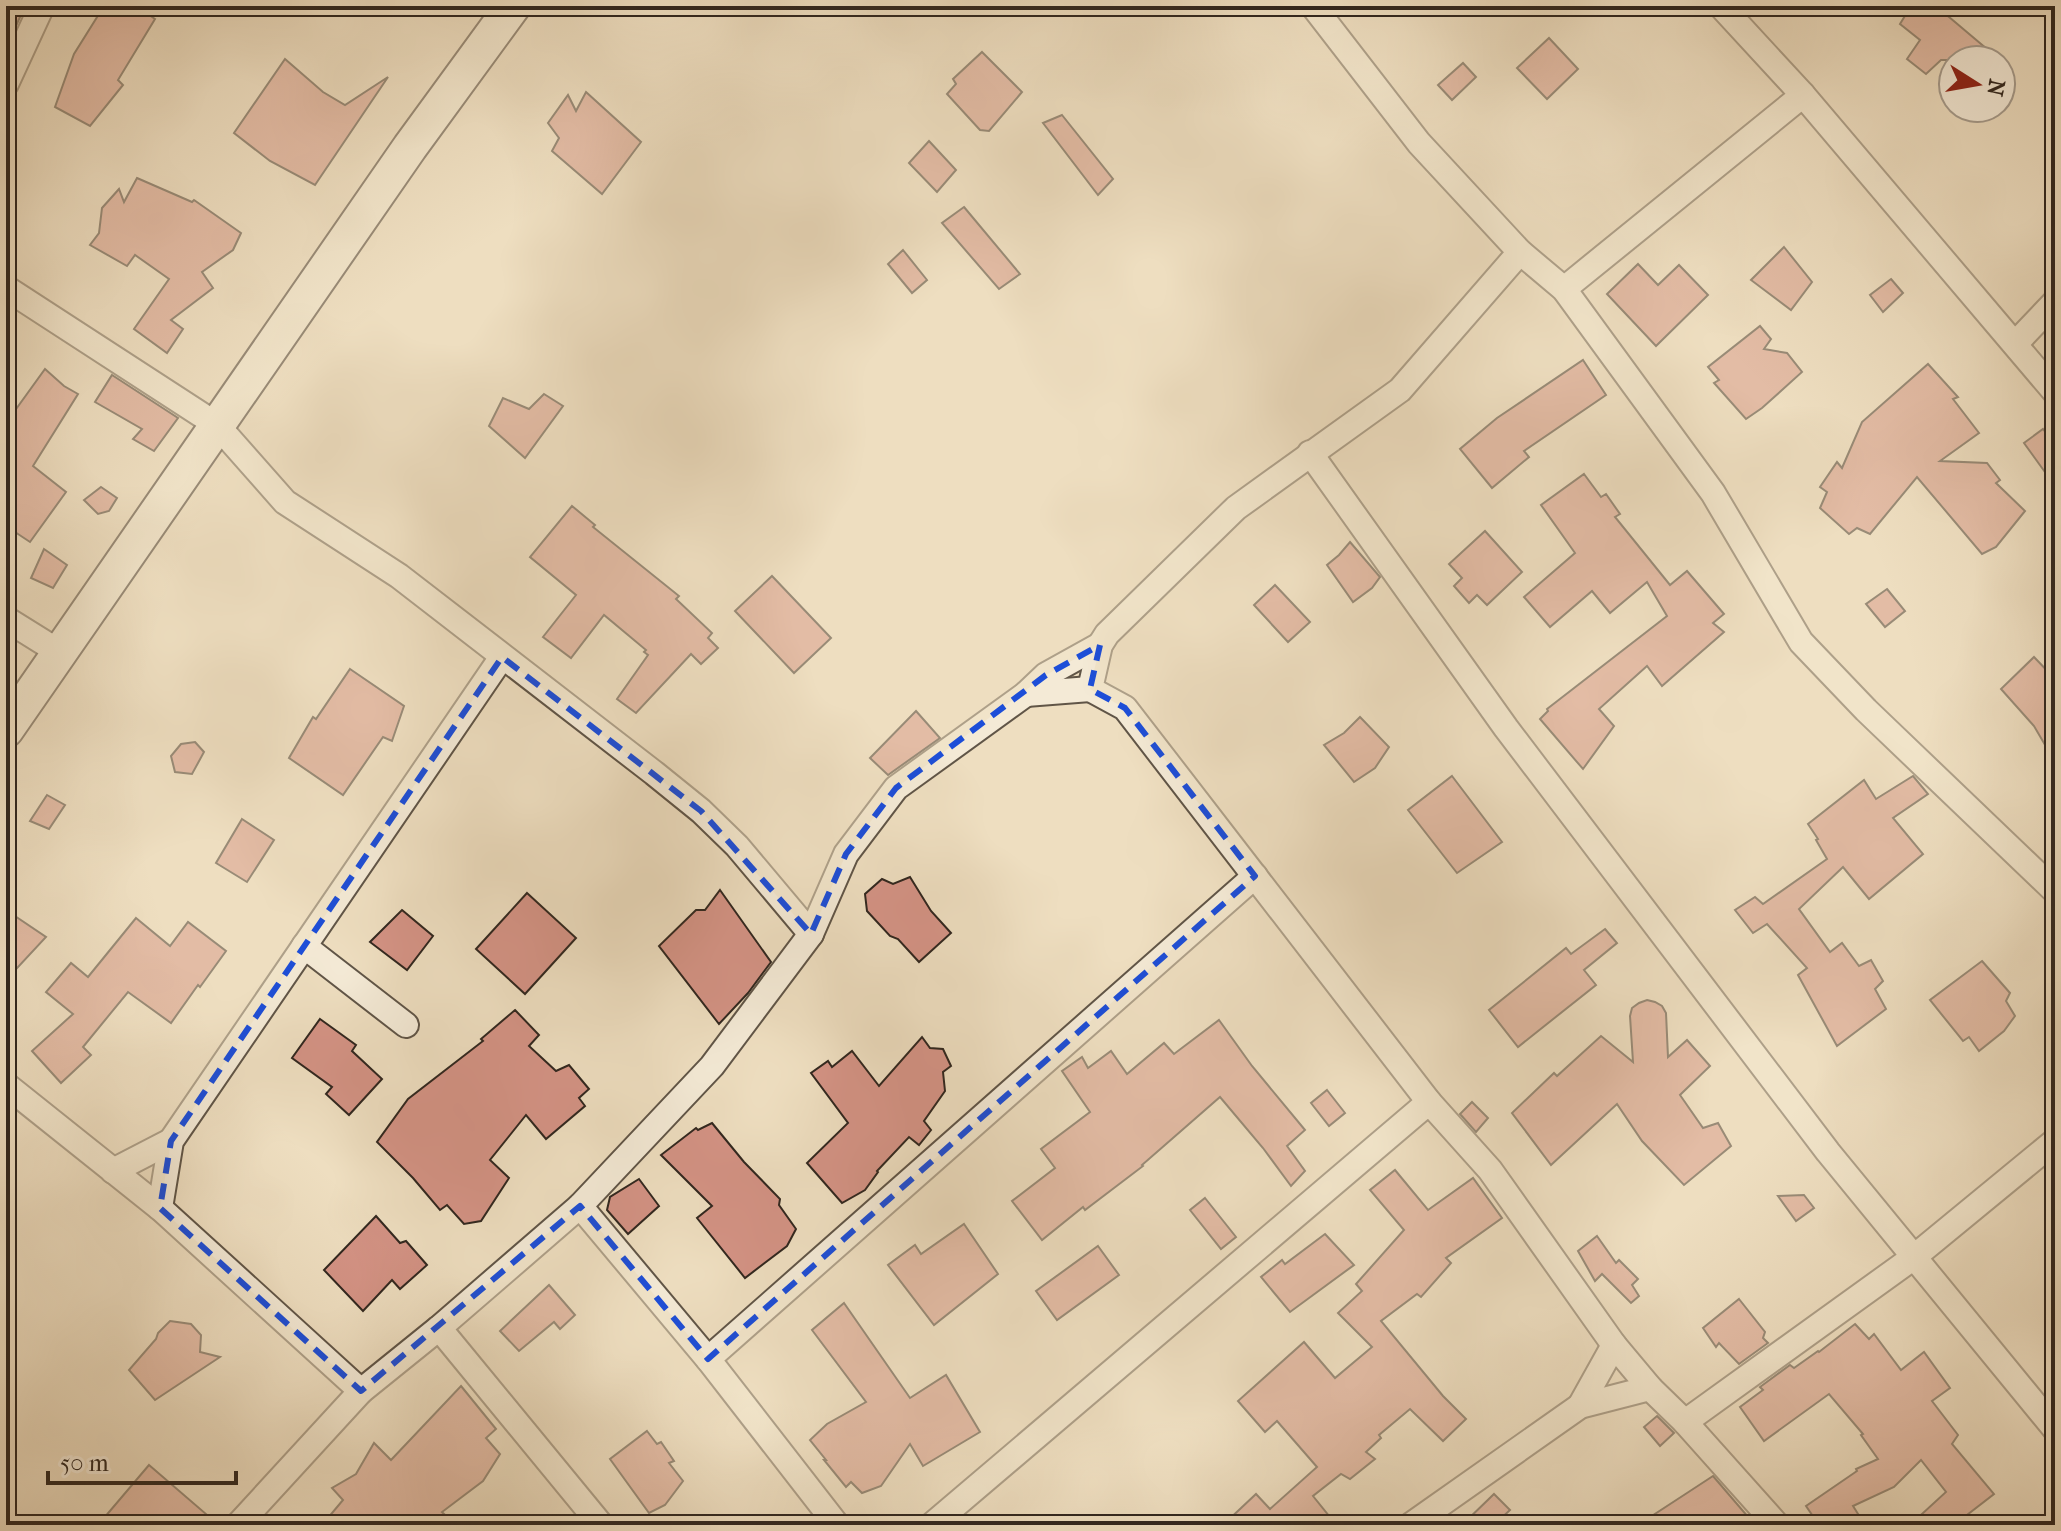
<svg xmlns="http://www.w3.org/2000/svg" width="2061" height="1531" viewBox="0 0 2061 1531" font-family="'IM FELL French Canon',serif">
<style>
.building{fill:#d49385;stroke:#31271f;stroke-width:2}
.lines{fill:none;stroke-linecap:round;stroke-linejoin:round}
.street-casing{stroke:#605547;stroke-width:28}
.secondary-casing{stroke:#31271f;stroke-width:38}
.street{stroke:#f4ead6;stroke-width:24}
.secondary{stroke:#f4ead6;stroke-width:34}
.marked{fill:none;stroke:#1d4ed8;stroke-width:6;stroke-dasharray:16 10;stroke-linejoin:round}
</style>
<rect width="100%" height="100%" fill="#eedec0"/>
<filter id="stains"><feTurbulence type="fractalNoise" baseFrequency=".0025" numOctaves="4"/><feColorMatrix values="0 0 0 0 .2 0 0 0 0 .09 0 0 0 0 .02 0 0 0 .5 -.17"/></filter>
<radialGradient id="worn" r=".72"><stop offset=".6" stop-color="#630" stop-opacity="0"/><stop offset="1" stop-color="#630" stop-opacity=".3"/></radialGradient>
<g class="building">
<path d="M6 6H25L6 48Z"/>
<path d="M104 6H136L155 19 118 80 123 85 90 126 55 107 74 54Z"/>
<path d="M1911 6H1936L2000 60H1941L1926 74 1907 59 1920 40 1900 24Z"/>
<path d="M1549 38 1578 69 1547 99 1517 68Z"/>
<path d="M982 52 1022 92 989 131 980 130 947 94 956 84 953 79Z"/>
<path d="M285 59 323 92 345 105 388 77 315 185 270 161 234 133Z"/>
<path d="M1463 63 1476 77 1452 100 1438 85Z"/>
<path d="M586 92 641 142 602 194 552 151 559 138 548 123 568 95 576 111Z"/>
<path d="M1062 115 1113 179 1098 195 1043 123Z"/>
<path d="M929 141 956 170 937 192 909 163Z"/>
<path d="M137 178 192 202 194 200 241 233 233 250 202 272 213 288 171 320 183 329 167 353 134 329 169 279 135 255 127 266 90 245 99 233 102 208 119 189 124 202Z"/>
<path d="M964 207 1020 274 999 289 942 223Z"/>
<path d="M1784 247 1812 282 1791 310 1751 280Z"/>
<path d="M903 250 927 280 912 293 888 264Z"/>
<path d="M1638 264 1658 285 1679 265 1708 295 1656 346 1607 294Z"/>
<path d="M1891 279 1903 293 1883 312 1870 295Z"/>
<path d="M1760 326 1771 339 1764 349 1787 353 1802 372 1762 408 1746 419 1714 383 1719 380 1708 367Z"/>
<path d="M1583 360 1606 395 1524 451 1529 457 1492 488 1460 449 1497 418Z"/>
<path d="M1928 364 1958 397 1953 399 1979 433 1940 461 1987 463 2000 480 1996 483 2025 511 1996 547 1982 554 1917 477 1870 534 1857 528 1849 534 1820 508 1827 492 1820 487 1837 462 1842 468 1862 422Z"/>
<path d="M45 369 64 386 78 394 33 466 66 492 30 542 6 526V423Z"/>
<path d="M112 375 178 418 154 451 133 439 142 429 95 402Z"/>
<path d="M544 394 563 406 525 458 489 426 503 398 529 409Z"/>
<path d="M2043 429 2055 445V486L2024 443Z"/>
<path d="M1584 474 1601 497 1606 494 1620 514 1615 517 1670 585 1687 571 1724 614 1713 623 1724 632 1662 686 1647 666 1599 709 1614 726 1583 769 1540 719 1548 711 1547 709 1667 616 1647 582 1610 613 1592 591 1550 627 1524 597 1575 553 1541 505Z"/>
<path d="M101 487 117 498 109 511 98 514 84 500Z"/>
<path d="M572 506 595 525 593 527 679 596 676 599 712 633 708 638 718 648 701 664 691 654 636 713 617 699 648 655 644 652 646 650 604 615 571 658 543 637 576 595 530 557Z"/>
<path d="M1485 531 1522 572 1487 605 1477 595 1469 603 1454 586 1462 578 1449 564Z"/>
<path d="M1350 542 1380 577 1372 588 1353 602 1327 565 1339 555Z"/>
<path d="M44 549 67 565 53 588 31 578Z"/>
<path d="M772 576 831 638 794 673 735 611Z"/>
<path d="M1275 585 1310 622 1288 642 1254 605Z"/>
<path d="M1887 589 1905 611 1885 627 1866 604Z"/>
<path d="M2034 657 2055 679V762L2034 726 2001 689Z"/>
<path d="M350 669 404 706 392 741 383 737 343 795 289 758 313 717 316 719Z"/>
<path d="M916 711 940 738 888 775 870 758Z"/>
<path d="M1360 717 1389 747 1375 768 1354 782 1324 745 1344 733Z"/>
<path d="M195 742 204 752 192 774 175 772 171 756 181 744Z"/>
<path d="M1452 776 1502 842 1457 873 1408 810Z"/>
<path d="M1913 776 1928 794 1893 818 1923 854 1869 899 1843 867 1799 909 1830 952 1842 943 1859 966 1871 960 1883 981 1875 989 1886 1009 1837 1046 1798 975 1807 968 1767 924 1753 933 1735 910 1755 897 1763 904 1827 859 1816 840 1818 839 1808 824 1864 780 1876 799Z"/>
<path d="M47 795 65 805 49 829 30 821Z"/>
<path d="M242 819 274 840 247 882 216 863Z"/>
<path d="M910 877 931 911 951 933 919 962 898 939 890 936 867 911 865 894 882 879 893 884Z"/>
<path d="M720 890 771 962 748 993 719 1024 659 946 696 910H705Z"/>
<path d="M527 893 576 938 525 994 476 949Z"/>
<path d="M6 910 46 937 6 980Z"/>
<path d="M402 910 433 936 407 970 370 942Z"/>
<path d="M136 918 170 946 188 922 226 951 200 987 198 985 171 1023 128 992 83 1047 91 1055 61 1083 32 1051 73 1014 46 992 71 963 88 977Z"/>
<path d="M1605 929 1617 943 1584 970 1596 985 1518 1047 1489 1010 1566 948 1571 954Z"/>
<path d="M1982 961 2010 993 2006 1001 2015 1016 2004 1031 1979 1051 1969 1037 1963 1041 1930 1000Z"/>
<path d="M1647 1000 1655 1002 1662 1006 1666 1013 1668 1057 1687 1040 1710 1066 1680 1095 1703 1128 1718 1123 1731 1146 1684 1185 1642 1141 1617 1104 1551 1165 1512 1113 1554 1073 1557 1076 1601 1036 1633 1062 1630 1016 1632 1008 1639 1003Z"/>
<path d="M515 1010 539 1035 529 1046 556 1071 569 1065 589 1089 579 1098 585 1106 546 1139 526 1115 490 1160 509 1178 481 1221 464 1224 447 1205 440 1210 413 1178 377 1142 408 1099 483 1041 481 1039Z"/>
<path d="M320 1019 356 1045 352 1051 382 1079 349 1115 326 1094 332 1087 292 1058Z"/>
<path d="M1219 1020 1252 1066 1305 1130 1287 1146 1305 1171 1291 1186 1263 1148 1220 1097 1142 1165 1143 1166 1085 1210 1083 1207 1042 1240 1012 1201 1055 1168 1041 1149 1090 1112 1062 1071 1082 1057 1088 1068 1111 1051 1127 1074 1164 1043 1174 1054Z"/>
<path d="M922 1037 930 1048 943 1049 951 1066 943 1072 945 1091 924 1121 931 1130 919 1145 909 1137 877 1171 878 1172 865 1190 842 1203 807 1163 848 1123 811 1073 828 1061 832 1067 852 1051 879 1086Z"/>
<path d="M1327 1090 1345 1113 1329 1126 1311 1103Z"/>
<path d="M1472 1102 1488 1118 1476 1132 1460 1114Z"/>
<path d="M712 1123 744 1162 780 1199 779 1205 796 1229 787 1246 745 1278 697 1218 712 1206 661 1155 696 1128 698 1130Z"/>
<path d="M1395 1170 1428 1210 1473 1178 1502 1218 1446 1258 1451 1263 1421 1297 1417 1294 1381 1321 1443 1396 1466 1419 1443 1441 1410 1409 1379 1435 1381 1438 1366 1452 1375 1459 1350 1479 1341 1474 1313 1496 1329 1516 1319 1525H1223L1256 1494 1270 1509 1317 1467 1277 1421 1265 1432 1238 1401 1304 1342 1335 1378 1372 1347 1338 1313 1362 1291 1356 1284 1404 1230 1370 1190Z"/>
<path d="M639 1179 659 1206 628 1234 607 1210 610 1197Z"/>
<path d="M1804 1195 1814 1208 1796 1221 1778 1196Z"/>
<path d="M1205 1198 1236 1237 1221 1249 1190 1210Z"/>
<path d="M376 1216 400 1243 406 1241 427 1265 400 1289 392 1280 363 1311 324 1270Z"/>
<path d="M964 1224 998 1274 934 1325 888 1265 915 1245 921 1254Z"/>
<path d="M1325 1234 1354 1265 1290 1312 1261 1277 1282 1260 1285 1264Z"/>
<path d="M1597 1236 1616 1263 1619 1260 1638 1279 1632 1285 1639 1296 1631 1303 1602 1274 1595 1281 1578 1251Z"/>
<path d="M1098 1246 1119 1275 1057 1320 1036 1291Z"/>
<path d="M549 1285 575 1315 560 1329 554 1322 519 1351 500 1331Z"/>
<path d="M1739 1299 1765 1332 1763 1338 1768 1343 1739 1364 1719 1343 1716 1347 1703 1328Z"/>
<path d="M844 1303 910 1398 946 1375 980 1432 923 1466 910 1444 881 1486 862 1493 851 1482 846 1487 824 1460H826L810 1440 827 1424 866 1402 812 1330Z"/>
<path d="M170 1321 191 1324 201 1335 200 1352 220 1357 155 1400 129 1370 156 1339 158 1333Z"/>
<path d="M1855 1324 1869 1339 1874 1334 1901 1370 1924 1352 1950 1388 1932 1401 1958 1435 1952 1444 1994 1494 1954 1525H1910L1946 1492 1921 1460 1894 1487 1853 1506 1865 1525H1819L1806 1506 1857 1471 1856 1469 1878 1459 1861 1435 1863 1434 1829 1394 1764 1441 1740 1407 1763 1390 1760 1387 1790 1365 1794 1368 1818 1351 1819 1352Z"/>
<path d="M461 1386 496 1429 486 1438 500 1454 483 1481 442 1512 455 1525H322L343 1500 332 1488 356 1474 374 1443 391 1460Z"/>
<path d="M1657 1416 1674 1433 1660 1446 1644 1427Z"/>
<path d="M647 1431 657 1444 661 1442 674 1461 669 1463 683 1481 665 1505 649 1513 610 1459Z"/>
<path d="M149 1465 206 1514 197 1525H98Z"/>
<path d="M1713 1476 1755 1525H1638L1687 1493Z"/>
<path d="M1494 1494 1510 1510 1494 1525H1462Z"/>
</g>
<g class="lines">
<defs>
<g id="street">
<path d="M1313 6 1419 143 1520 252 1564 289 1713 493 1801 642 1866 710 2055 891"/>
<path d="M1721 6 1803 95 2055 392"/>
<path d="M6 84 42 6"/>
<path d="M6 288 217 425 285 502 399 576 654 773 701 811 737 846 811 934"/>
<path d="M1564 289 1803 95"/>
<path d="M2015 344 2055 302"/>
<path d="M1310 453 1506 728 1828 1152 2055 1429"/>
<path d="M6 619 59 652"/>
<path d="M1026 694 1090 689"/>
<path d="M304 946 406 1025"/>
<path d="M6 1085 160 1208 361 1391"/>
<path d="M1429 1102 1125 708 1090 689 1100 645 1107 634 1236 508 1400 390 1520 252"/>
<path d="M113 1171 171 1141"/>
<path d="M580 1206 708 1359 837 1525"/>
<path d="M160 1208 171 1141 502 657"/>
<path d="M439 1328 601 1525"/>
<path d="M708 1359 1255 876"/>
<path d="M1580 1406 1614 1345"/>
<path d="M1685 1422 1914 1257 2055 1141"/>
<path d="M238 1525 361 1391 439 1328 580 1206 712 1066 811 934 846 854 896 788 1026 694 1046 675 1100 645"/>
<path d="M932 1525 1429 1102 1490 1170 1614 1345 1650 1388 1685 1422 1777 1525"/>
<path d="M1411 1525 1580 1406 1650 1388"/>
</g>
<path id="secondary" d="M6 730 410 147 513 6"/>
</defs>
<use href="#street" class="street-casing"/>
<use href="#secondary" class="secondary-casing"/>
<use href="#street" class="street"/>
<use href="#secondary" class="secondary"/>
</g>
<path d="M0 0H2061V1531H0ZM1100 645 1090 689 1125 708 1255 876 708 1359 580 1206 361 1391 160 1208 171 1141 502 657 701 811 811 934 846 854 896 788 1046 675Z" fill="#eedec0" fill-opacity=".55" fill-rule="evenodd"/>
<path class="marked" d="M1100 645 1090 689 1125 708 1255 876 708 1359 580 1206 361 1391 160 1208 171 1141 502 657 701 811 811 934 846 854 896 788 1046 675Z"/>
<rect width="2061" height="1531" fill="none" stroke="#eedec0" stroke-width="32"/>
<rect x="8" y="8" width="2045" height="1515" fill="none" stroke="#31271f" stroke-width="4"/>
<rect x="16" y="16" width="2029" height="1499" fill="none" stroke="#31271f" stroke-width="2"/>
<g transform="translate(1977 84) rotate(101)"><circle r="38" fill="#f4ead6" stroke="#a69c8d" stroke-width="2"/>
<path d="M0-6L14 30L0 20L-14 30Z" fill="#8f2418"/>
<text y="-12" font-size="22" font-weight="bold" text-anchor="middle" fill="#31271f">N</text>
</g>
<path d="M48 1471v12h188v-12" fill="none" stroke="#31271f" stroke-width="4"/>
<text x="60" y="1471" font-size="24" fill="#31271f" stroke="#f4ead6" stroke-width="6" paint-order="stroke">50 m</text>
<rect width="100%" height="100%" filter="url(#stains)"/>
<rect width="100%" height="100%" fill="url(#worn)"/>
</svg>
